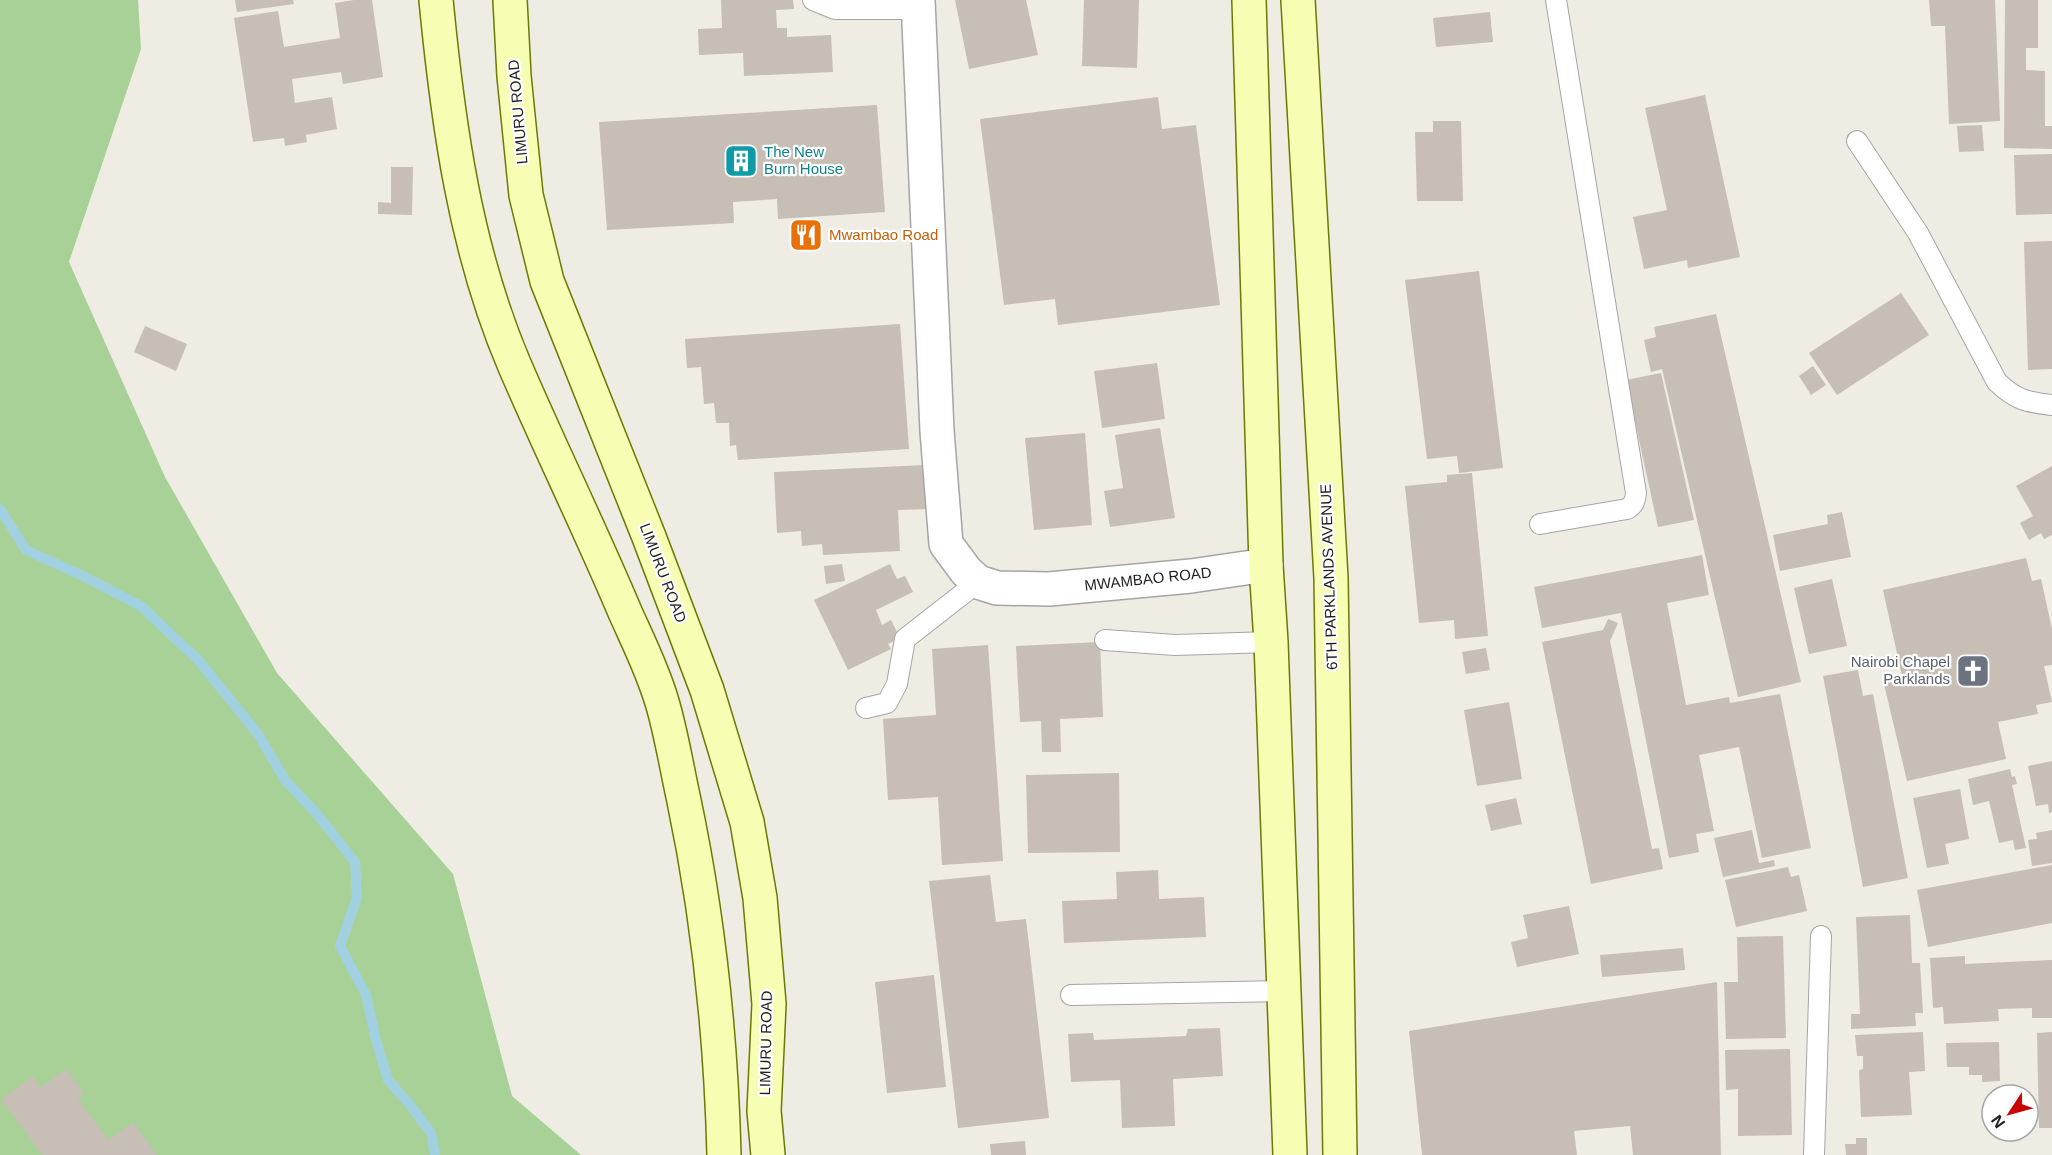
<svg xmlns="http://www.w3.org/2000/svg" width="2052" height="1155" viewBox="0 0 2052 1155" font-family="Arial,sans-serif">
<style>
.forest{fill:#a7d196}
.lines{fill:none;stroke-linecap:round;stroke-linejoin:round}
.stream{stroke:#a1d1e0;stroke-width:10}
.building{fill:#c7beb6}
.lane-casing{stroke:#a5a5a5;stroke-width:22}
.street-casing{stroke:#a5a5a5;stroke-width:36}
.secondary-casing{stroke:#6b7a00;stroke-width:36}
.lane{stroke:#fff;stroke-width:20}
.street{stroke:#fff;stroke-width:33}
.secondary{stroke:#f8fdb4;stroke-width:33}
.labels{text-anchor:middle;stroke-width:4.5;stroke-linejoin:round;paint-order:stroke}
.street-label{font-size:15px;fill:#1e1e1e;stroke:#fff}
.culture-label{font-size:15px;fill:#0d838f;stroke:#fff;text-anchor:start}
.food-label{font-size:15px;fill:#c56008;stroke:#fff;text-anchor:start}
.worship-label{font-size:15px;fill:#5b616d;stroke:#fff;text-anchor:end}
</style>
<rect width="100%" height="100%" fill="#efece3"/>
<path class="forest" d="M0 0H138L141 49 69 262 165 477 277 673 453 874 512 1096 581 1155H0Z"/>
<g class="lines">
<path class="stream" d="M0 509 26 550 83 576 141 606 199 661 258 734 285 780 316 813 355 862 357 898 340 946 366 995 376 1040 388 1080 411 1106 431 1133 435 1155"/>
</g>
<g class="building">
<path d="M235 0H293L294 4 237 12Z"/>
<path d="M354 0H372L383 77 343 84 341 72 292 79 295 103 332 97 337 129 306 135 307 142 285 146 284 138 253 142 234 18 278 11 284 47 340 38 335 3Z"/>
<path d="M721 0H793L794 9 776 10 777 28H787V37L831 35 833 72 744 76 743 53 699 55 698 29 722 28Z"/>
<path d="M955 0H1026L1038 55 969 69Z"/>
<path d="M1084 0H1139L1137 68 1082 66Z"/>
<path d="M1929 0H1995L2000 121 1949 124 1945 26H1931Z"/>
<path d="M2005 0H2038V48H2026V70L2045 71V126H2052V149L2004 148Z"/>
<path d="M1490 12 1493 42 1436 47 1433 18Z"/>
<path d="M1705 95 1740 257 1688 268 1687 260 1644 269 1633 217 1667 210 1645 108Z"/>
<path d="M1158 97 1162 129 1196 125 1220 305 1058 325 1055 299 1004 305 980 119Z"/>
<path d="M877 105 885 212 778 219 777 199 733 202 734 223 607 230 599 122Z"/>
<path d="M1433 121H1461L1463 201H1417L1415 132H1433Z"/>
<path d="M1982 125 1984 151 1959 152 1957 126Z"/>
<path d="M2052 154V214L2016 215 2014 155Z"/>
<path d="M391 167H413L412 215 378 214V202L391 203Z"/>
<path d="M2052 241V369L2028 370 2024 242Z"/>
<path d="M1479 271 1503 468 1459 473 1457 456 1427 459 1405 280Z"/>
<path d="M1901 293 1929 335 1837 395 1809 353Z"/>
<path d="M1716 314 1801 682 1738 697 1662 369 1651 372 1644 340 1656 337 1654 327Z"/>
<path d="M900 324 909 449 738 460 736 445 730 446 729 423H716L714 403 704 404 701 367 687 368 685 339Z"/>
<path d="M145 326 187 344 176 371 134 352Z"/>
<path d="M1157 363 1165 419 1102 428 1094 371Z"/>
<path d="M1813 366 1826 385 1811 395 1799 376Z"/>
<path d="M1661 373 1694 520 1658 527 1626 380Z"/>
<path d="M1160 428 1175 518 1110 527 1104 491 1123 488 1115 435Z"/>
<path d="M1085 433 1092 525 1034 530 1025 438Z"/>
<path d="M925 465 928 509 898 510 900 551 823 555 822 544 802 546 801 531 777 533 774 472Z"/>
<path d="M2052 466V535L2044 539 2041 533 2029 540 2020 523 2033 516 2016 486Z"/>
<path d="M1472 473 1488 636 1455 639 1454 620 1419 623 1405 486 1447 482V475Z"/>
<path d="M1842 512 1851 557 1780 571 1773 535 1828 524 1827 515Z"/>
<path d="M1702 555 1709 595 1667 603 1686 705 1729 697 1730 703 1780 694 1811 848 1762 858 1739 747 1699 755 1714 831 1696 834 1699 852 1669 858 1621 613 1542 628 1534 587Z"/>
<path d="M2026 558 2032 581 2041 579 2052 629V665L2044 666 2052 702 2036 705 2038 714 1998 722 2006 759 1907 781 1883 680 1902 676 1883 590Z"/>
<path d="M842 564 845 581 826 584 824 566Z"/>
<path d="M890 564 897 579 905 576 913 592 876 610 882 625 891 620 900 638 888 644 891 649 848 670 814 600Z"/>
<path d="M1832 579 1847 646 1809 654 1794 588Z"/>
<path d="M1608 619 1618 623 1610 641 1652 849 1659 848 1663 869 1591 884 1542 642 1603 630Z"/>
<path d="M1100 642 1103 717 1060 719 1061 752H1042L1041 721 1020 722 1016 646Z"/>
<path d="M988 645 1003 861 942 865 938 797 888 800 883 719 936 715 932 649Z"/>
<path d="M1486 648 1490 670 1466 674 1462 652Z"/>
<path d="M1858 670 1863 696 1873 694 1908 878 1863 887 1823 676Z"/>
<path d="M1509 702 1522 779 1477 786 1464 710Z"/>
<path d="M2052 761V812L2049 813 2048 804 2036 806 2028 766Z"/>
<path d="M2010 769 2012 777 2015 776 2017 784 2012 785 2026 848 2015 850 2013 840 1999 843 1989 801 1973 805 1968 779Z"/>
<path d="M1119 773 1120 852 1028 853 1026 775Z"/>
<path d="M1960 789 1969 839 1945 844 1949 864 1927 868 1913 798Z"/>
<path d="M1516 798 1522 824 1491 831 1485 805Z"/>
<path d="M1752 830 1759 863 1774 860 1775 866 1723 877 1714 838Z"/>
<path d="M2052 830V863L2032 866 2028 840 2037 839 2036 833Z"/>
<path d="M2052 865V923L1928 947 1917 890Z"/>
<path d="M1788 867 1791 877 1799 875 1807 911 1736 927 1725 880Z"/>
<path d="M1158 870 1159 899 1204 897 1206 937 1064 943 1062 901 1117 899 1116 872Z"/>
<path d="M990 875 996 922 1026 919 1049 1118 958 1128 929 881Z"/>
<path d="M1569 906 1579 954 1517 967 1511 942 1528 938 1523 915Z"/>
<path d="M1910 915 1912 963H1920L1923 1013H1915L1916 1026 1851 1029V1014H1860L1856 917Z"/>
<path d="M1783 936 1786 1038 1726 1039 1724 982H1738L1737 937Z"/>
<path d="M1683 948 1685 970 1602 977 1600 955Z"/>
<path d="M1965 956V964L2052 960V1018H2032V1008L1998 1009 1999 1021 1944 1024 1943 1007 1933 1008 1930 958Z"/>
<path d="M934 975 946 1087 887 1093 875 982Z"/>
<path d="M1717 982 1721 1155H1633L1630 1126 1574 1131 1577 1155H1422L1409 1031Z"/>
<path d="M1220 1028 1223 1076 1173 1079 1175 1126 1122 1128 1120 1080 1071 1082 1068 1034 1093 1033 1094 1040 1186 1036 1188 1029Z"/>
<path d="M1923 1032 1925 1071 1909 1072 1912 1115 1861 1117 1859 1070 1863 1069V1056H1857L1855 1035Z"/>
<path d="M2052 1032V1128H2039L2037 1033Z"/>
<path d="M1999 1042 2000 1081 1982 1082V1075H1969V1067H1947L1946 1043Z"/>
<path d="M1790 1049 1792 1135 1738 1136V1089L1726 1090 1725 1050Z"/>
<path d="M67 1069 84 1094 78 1098 108 1140 133 1122 157 1155H42L1 1099 33 1076 40 1087Z"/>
<path d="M1856 1138H1867V1155H1846L1845 1144H1856Z"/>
<path d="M1025 1141 1026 1155H991L990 1144Z"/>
</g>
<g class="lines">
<defs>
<g id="lane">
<path d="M813 0 835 9H918"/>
<path d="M1857 141 1918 233 1997 382C2016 400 2026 402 2052 405"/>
<path d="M1540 524 1627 509C1634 505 1635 501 1636 493L1556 0"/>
<path d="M1105 640 1175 645 1271 642"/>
<path d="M866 708 887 703 897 684 905 639 978 582"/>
<path d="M1071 995 1283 991"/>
<path d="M1814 1155 1821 936"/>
</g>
<path id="street" d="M918 0 937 431 946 544 966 571 978 582 997 588 1049 589 1191 576 1266 565"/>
<g id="secondary">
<path d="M436 0C448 124 465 249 514 364 550 448 590 529 625 612 638 641 653 671 662 702 671 732 676 764 683 796 708 914 721 1035 724 1155"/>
<path d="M510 0 514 76 526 195 547 281 649 537 707 690 747 822 760 898 769 1004 764 1111 768 1155"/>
<path d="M1249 0 1266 565 1271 642 1290 1155"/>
<path d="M1298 0 1331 578 1340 1155"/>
</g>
</defs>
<use href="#lane" class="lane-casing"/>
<use href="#street" class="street-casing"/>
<use href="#secondary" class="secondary-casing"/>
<use href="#lane" class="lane"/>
<use href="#street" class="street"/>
<use href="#secondary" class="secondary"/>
</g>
<defs>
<symbol id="building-square" viewBox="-11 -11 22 22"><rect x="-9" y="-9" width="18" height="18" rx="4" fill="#0f9aa8" stroke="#fff"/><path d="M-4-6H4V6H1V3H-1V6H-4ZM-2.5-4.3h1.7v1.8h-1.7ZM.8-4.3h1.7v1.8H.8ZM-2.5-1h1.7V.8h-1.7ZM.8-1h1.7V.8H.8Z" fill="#fff"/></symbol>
<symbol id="restaurant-square" viewBox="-11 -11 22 22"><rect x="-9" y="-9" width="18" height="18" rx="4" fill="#e8710a" stroke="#fff"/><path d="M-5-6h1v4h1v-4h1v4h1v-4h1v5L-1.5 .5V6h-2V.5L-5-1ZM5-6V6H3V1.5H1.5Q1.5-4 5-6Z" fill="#fff"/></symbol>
<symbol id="church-square" viewBox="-11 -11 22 22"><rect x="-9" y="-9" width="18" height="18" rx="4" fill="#6b7280" stroke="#fff"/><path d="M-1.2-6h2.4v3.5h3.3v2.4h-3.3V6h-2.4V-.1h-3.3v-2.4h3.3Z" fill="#fff"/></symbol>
</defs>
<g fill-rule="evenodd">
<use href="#building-square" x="722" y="142" width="38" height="38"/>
<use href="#restaurant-square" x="787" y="216" width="38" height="38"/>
<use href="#church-square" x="1954" y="652" width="38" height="38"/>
</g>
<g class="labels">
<g class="street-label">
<text transform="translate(518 112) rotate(-95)" y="5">LIMURU ROAD</text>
<text transform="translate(663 573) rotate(69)" y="5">LIMURU ROAD</text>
<text transform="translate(1329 577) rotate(-92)" y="5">6TH PARKLANDS AVENUE</text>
<text transform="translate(1148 579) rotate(-6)" y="5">MWAMBAO ROAD</text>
<text transform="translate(766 1043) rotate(-89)" y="5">LIMURU ROAD</text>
</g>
<g class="culture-label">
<text x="764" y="157">The New<tspan x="764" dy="17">Burn House</tspan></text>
</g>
<g class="food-label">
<text x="829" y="240">Mwambao Road</text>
</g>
<g class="worship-label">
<text x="1950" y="667">Nairobi Chapel<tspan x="1950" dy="17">Parklands</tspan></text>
</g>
</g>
<g transform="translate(2010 1113) rotate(234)"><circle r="28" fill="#ffffff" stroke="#a5a5a5" stroke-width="1.5"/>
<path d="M0-4.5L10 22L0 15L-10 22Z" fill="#cc0200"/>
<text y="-9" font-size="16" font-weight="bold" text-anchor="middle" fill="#1e1e1e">N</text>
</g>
</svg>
